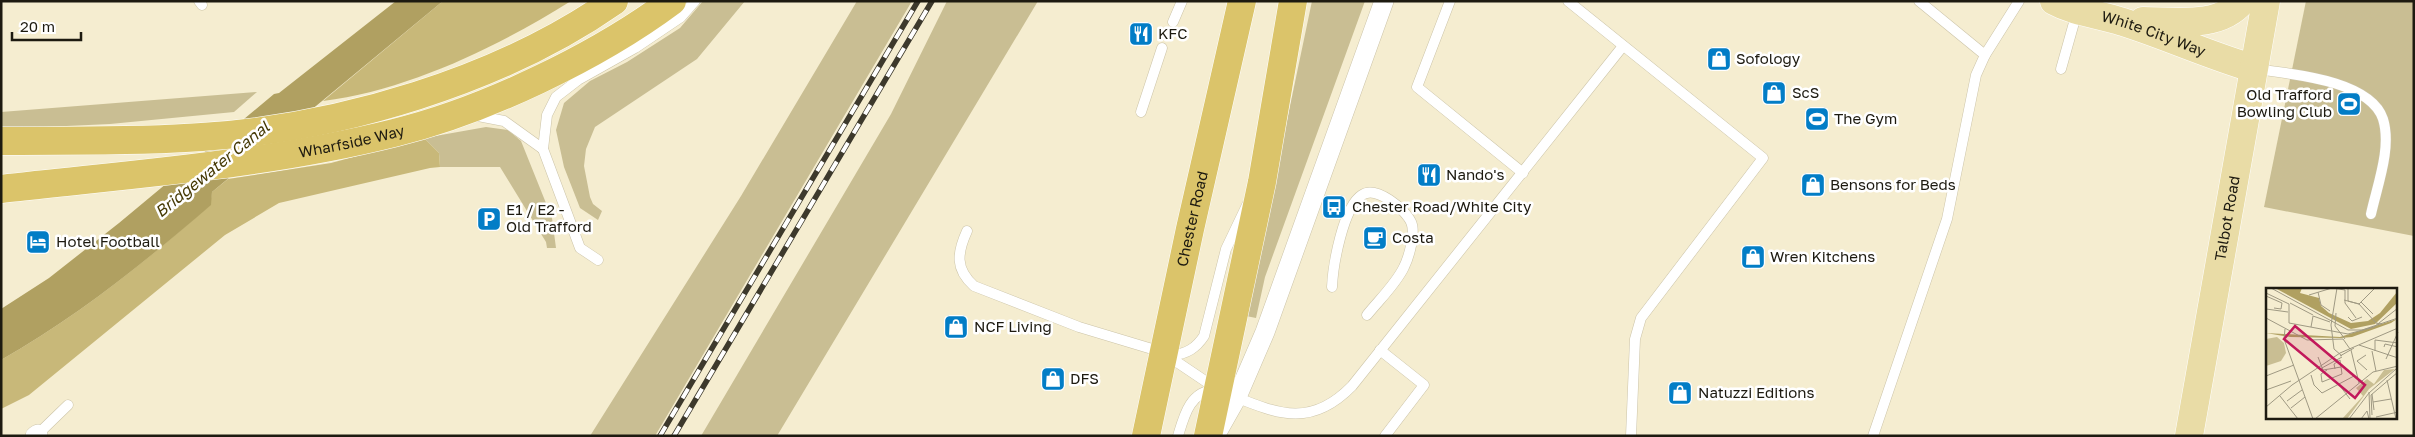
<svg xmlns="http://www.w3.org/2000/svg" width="2415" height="437" viewBox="0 0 2415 437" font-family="'Golos Text',sans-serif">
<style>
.green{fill:#c9be93}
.forest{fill:#c8b879}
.water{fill:#b0a061}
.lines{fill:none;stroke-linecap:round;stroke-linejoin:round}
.lane-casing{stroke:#ccc4a8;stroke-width:11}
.street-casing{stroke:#ccc4a8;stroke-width:20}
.primary-casing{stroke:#fff;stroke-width:29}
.highway-casing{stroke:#fff;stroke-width:29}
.lane{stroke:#fff;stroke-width:10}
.street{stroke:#fff;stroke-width:19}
.primary{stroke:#e9dca6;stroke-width:28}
.highway{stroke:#dbc46a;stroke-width:28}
.rail-casing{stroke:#3d392c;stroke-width:5.5}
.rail{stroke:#fff;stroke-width:4;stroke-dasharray:11;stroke-linecap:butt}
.labels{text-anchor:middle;stroke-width:5;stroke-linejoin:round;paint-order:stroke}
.poi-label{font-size:15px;fill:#1d1a10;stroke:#fff;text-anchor:start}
.street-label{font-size:15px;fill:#1d1a10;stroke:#fff}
.water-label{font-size:16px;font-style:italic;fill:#463a05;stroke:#fff}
.inset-road{fill:none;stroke:#9f9983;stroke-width:1}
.view{fill:#c2185b;fill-opacity:0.15;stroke:#c2185b;stroke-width:2.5}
.inset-edge{fill:none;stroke:#1d1a10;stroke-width:2.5}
</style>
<rect width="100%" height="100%" fill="#f5edd0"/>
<g class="green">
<path d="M703 1H745L697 59 595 127 586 149 584 166 590 197 593 204 602 211 598 220 580 208 564 167 556 130 564 103 590 81 627 62 680 28Z"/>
<path d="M857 1H912L655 436H590L741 196Z"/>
<path d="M947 1H1038L777 436H701L891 114Z"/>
<path d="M1312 1H1365L1265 277 1256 318 1246 316Z"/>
<path d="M2306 1H2414V236L2264 207Z"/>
<path d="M257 92 234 112 110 124 1 129V112Z"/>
<path d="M486 127 508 130 521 141 552 218 556 248H547L546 242 500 167H440L439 153 424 138Z"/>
</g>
<g class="forest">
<path d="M443 1H571C499 46 409 90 323 101Z"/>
<path d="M424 138 439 153 440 167 430 168 279 203 225 235 29 395 1 409V360C77 317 145 262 210 205L212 192 228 179 331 163Z"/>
</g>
<path class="water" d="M396 1H443L212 192 211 205C145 262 77 317 1 360V309L49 278 119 223 274 94 279 93Z"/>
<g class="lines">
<defs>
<g id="lane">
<path d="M199 1 202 5"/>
<path d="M1450 1 1417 87 1523 173"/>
<path d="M1568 1 1763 158 1641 318 1635 339 1631 436"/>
<path d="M1919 1 1985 55"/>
<path d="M1173 22 1182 1"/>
<path d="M2061 69 2077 12"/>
<path d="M2256 69C2291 74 2370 80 2383 119 2392 148 2377 186 2371 214"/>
<path d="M1141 112 1162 48"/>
<path d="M473 115 504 121 543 149"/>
<path d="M967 231C957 253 955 269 974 286L1079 327 1172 355C1187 354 1196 348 1204 336L1226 249 1247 205"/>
<path d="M598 260 580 248 543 149 547 115 556 97 578 80 635 48 681 17 695 1"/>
<path d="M1332 287C1333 265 1343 207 1362 195 1376 185 1405 209 1411 222 1416 232 1409 257 1404 267 1396 284 1379 300 1367 315"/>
<path d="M1380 350 1424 385 1385 436"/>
<path d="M1165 354 1217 389"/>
<path d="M1233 396C1280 415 1312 427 1352 386L1623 46"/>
<path d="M38 434 68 405"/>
<path d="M1178 436C1184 416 1190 391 1215 390"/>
<path d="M1873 436 1947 219 1976 75 1985 55 2019 1"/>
</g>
<g id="street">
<path d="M35 436 38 434"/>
<path d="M1215 436 1237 397 1265 332 1384 1"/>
</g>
<g id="primary">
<path id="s1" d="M2054 1C2076 13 2100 14 2123 22 2167 36 2208 55 2252 68"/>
<path d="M2143 21C2175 21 2219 29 2242 1"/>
<path id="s2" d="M2189 436 2266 1"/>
</g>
<g id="highway">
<path d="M1 141C68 140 135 142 202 137 340 128 500 81 614 1"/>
<path id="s3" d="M1 189C132 174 266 165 394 133 484 111 597 57 672 1"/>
<path id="s4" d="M1146 436 1190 229 1242 1"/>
<path d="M1208 436 1262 182 1293 1"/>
</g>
</defs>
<use href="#lane" class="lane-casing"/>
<use href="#street" class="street-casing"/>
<use href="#primary" class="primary-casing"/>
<use href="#highway" class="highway-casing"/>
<use href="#lane" class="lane"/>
<use href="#street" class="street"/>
<use href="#primary" class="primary"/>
<use href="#highway" class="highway"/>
<defs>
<g id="rail">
<path d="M660 436 918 1"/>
<path d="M674 436 932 1"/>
</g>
</defs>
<use href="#rail" class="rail-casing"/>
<use href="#rail" class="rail"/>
</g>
<defs>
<symbol id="restaurant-square" viewBox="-11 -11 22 22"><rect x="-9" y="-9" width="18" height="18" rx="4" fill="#027dc6" stroke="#fff"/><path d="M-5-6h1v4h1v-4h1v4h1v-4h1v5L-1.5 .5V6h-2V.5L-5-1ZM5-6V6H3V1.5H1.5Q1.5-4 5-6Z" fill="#fff"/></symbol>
<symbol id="shop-square" viewBox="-11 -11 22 22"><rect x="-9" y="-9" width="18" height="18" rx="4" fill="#027dc6" stroke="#fff"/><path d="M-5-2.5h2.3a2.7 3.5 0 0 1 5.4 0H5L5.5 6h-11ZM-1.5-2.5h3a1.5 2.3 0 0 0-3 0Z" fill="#fff"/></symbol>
<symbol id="stadium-square" viewBox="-11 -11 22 22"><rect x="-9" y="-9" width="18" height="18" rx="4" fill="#027dc6" stroke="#fff"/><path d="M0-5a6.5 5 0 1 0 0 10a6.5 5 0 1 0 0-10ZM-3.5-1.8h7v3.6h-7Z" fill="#fff"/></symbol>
<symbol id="bus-square" viewBox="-11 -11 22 22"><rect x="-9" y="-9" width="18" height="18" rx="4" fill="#027dc6" stroke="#fff"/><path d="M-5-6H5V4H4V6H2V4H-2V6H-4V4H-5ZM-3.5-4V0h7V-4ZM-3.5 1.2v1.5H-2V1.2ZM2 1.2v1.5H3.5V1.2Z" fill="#fff"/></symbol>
<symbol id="parking-square" viewBox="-11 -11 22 22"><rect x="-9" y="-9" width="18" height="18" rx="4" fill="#027dc6" stroke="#fff"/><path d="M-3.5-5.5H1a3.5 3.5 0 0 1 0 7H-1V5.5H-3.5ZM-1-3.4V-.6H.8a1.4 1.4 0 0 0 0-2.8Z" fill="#fff"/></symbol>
<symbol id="cafe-square" viewBox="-11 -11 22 22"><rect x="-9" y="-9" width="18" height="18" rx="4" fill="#027dc6" stroke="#fff"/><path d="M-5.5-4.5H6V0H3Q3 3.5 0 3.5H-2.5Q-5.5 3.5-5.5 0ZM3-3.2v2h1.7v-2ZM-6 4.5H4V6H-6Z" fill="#fff"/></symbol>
<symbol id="hotel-square" viewBox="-11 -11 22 22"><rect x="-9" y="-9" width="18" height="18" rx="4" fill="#027dc6" stroke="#fff"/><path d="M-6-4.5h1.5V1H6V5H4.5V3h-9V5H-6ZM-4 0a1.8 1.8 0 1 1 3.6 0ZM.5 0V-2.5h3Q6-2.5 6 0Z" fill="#fff"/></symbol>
</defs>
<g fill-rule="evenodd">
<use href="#restaurant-square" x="1127" y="20" width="28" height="28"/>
<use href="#shop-square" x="1705" y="45" width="28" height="28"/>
<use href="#shop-square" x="1760" y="79" width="28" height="28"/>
<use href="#stadium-square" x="2335" y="90" width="28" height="28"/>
<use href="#stadium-square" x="1803" y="105" width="28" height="28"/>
<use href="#restaurant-square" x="1415" y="161" width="28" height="28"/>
<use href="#shop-square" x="1799" y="171" width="28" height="28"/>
<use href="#bus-square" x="1320" y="193" width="28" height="28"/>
<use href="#parking-square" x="475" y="205" width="28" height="28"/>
<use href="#cafe-square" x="1361" y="224" width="28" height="28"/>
<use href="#hotel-square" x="24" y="228" width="28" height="28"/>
<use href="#shop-square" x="1739" y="243" width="28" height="28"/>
<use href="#shop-square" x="942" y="313" width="28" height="28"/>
<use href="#shop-square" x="1039" y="365" width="28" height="28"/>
<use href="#shop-square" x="1666" y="379" width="28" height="28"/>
</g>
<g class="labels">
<g class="poi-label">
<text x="1158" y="39">KFC</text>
<text x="1736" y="64">Sofology</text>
<text x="1792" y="98">ScS</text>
<text x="2332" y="100" text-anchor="end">Old Trafford<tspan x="2332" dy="17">Bowling Club</tspan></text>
<text x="1834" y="124">The Gym</text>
<text x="1446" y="180">Nando's</text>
<text x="1830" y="190">Bensons for Beds</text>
<text x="1352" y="212">Chester Road/White City</text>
<text x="506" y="215">E1 / E2 -<tspan x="506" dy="17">Old Trafford</tspan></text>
<text x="1392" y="243">Costa</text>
<text x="56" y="247">Hotel Football</text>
<text x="1770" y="262">Wren Kitchens</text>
<text x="974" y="332">NCF Living</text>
<text x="1070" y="384">DFS</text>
<text x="1698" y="398">Natuzzi Editions</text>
</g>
<g class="street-label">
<text dy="5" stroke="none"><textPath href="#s1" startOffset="105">White City Way</textPath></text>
<text dy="5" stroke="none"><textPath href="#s3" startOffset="354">Wharfside Way</textPath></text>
<text dy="5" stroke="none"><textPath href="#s4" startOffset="222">Chester Road</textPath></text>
<text dy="5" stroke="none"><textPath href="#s2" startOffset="221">Talbot Road</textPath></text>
</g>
<g class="water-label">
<text transform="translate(212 169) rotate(-39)" y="6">Bridgewater Canal</text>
</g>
</g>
<g transform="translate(2266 288)">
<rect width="131" height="131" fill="#f5edd0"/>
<path d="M11 49 18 55 20 65 15 73 0 78V51ZM129 81 103 101 81 131H76L97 108 90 100 101 91 108 96 118 82Z" fill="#c9be93"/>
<path d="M9 0H36L34 5 53 10 55 18 63 25 85 35 102 33 114 25 131 4V15L109 36 85 41ZM131 31 125 35 86 49 75 50 24 49 0 45 74 49Z" fill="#b0a061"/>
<path class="inset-road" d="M5 0 82 42H96L132 30M66 0 79 2V15L90 30M71 0 65 37 68 61 76 68M82 0V13L93 16 110 35 115 36M52 4 55 17 64 23M0 5 23 16V35L82 46 108 39 132 20M43 7 66 0M0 8 16 15 15 21 8 20M78 12 93 16 109 0M95 14 107 26M24 15 47 27M0 21 22 24M70 25 69 38 79 51M82 29 86 33 96 29M0 30 41 52 77 51 84 61M45 39 47 28 64 34M19 41 18 51 47 131M93 57 132 70M118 59 119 56 132 59M85 62 93 95M106 63 110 83M109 63V52L132 55M100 67 91 73 101 82M74 68 88 60M52 69 57 82 75 79M120 71 132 44M54 81 76 69M61 82 55 86 56 94 76 86 74 72 68 76 69 81M45 87 48 97 56 105 88 88M0 88 28 77M121 92 130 131M74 98 84 111M0 102 25 93M103 104 104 131M106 106 108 122M105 107 132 84M105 107 106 127M14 108 32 131M21 113 36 102M107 114 125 111M0 119 26 97 74 65 132 40M25 120 39 109M110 129 132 124M49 131 107 84 132 78M83 131 103 105 130 81M95 131 101 123 103 131"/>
<path class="view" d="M29 38 99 97 89 110 18 51Z"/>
<rect width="131" height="131" class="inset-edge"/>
</g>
<rect width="2415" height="437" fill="none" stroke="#1d1a10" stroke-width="5"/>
<path d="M12 32v8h69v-8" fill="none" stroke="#1d1a10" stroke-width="2.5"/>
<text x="20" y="32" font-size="15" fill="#1d1a10" stroke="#ffffff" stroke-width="4" paint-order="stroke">20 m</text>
</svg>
